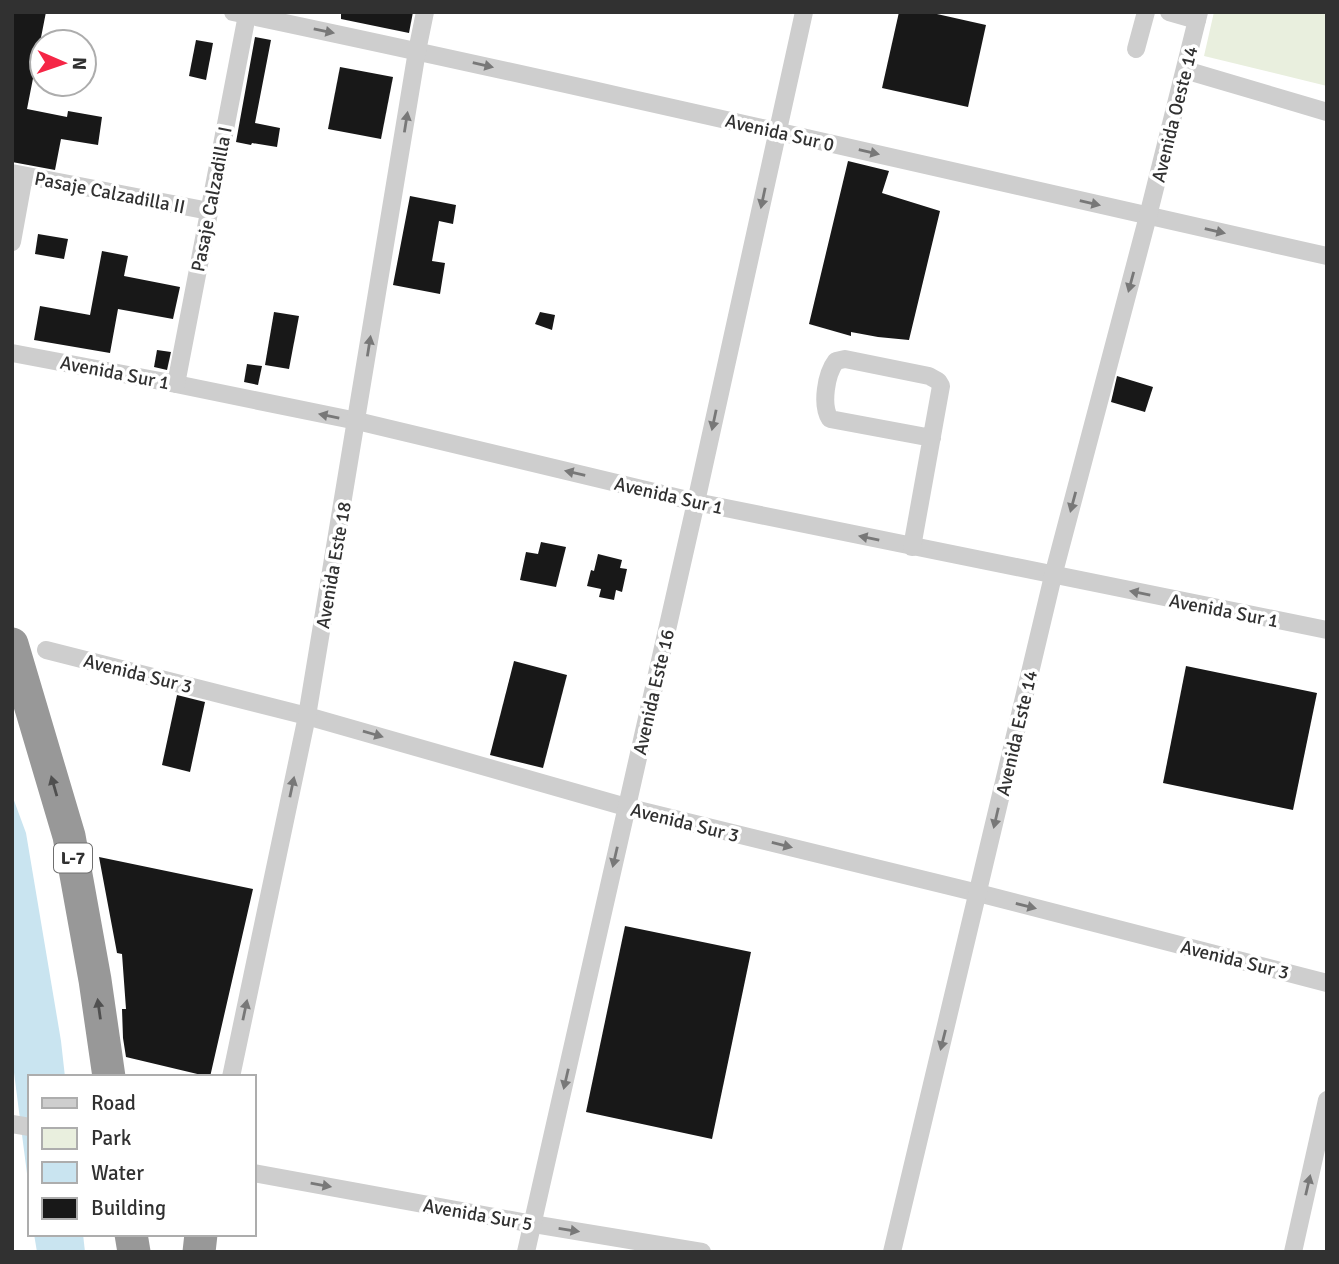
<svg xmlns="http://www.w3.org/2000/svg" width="1339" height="1264" viewBox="0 0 1339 1264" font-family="Signika,sans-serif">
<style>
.green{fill:#e9efde}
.water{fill:#c9e4f0}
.building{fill:#181818}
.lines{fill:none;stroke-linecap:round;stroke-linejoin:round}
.street{stroke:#cecece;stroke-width:18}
.highway{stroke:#989898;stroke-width:33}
.oneway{fill:#787878}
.oneway2{fill:#505050}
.labels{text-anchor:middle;stroke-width:7;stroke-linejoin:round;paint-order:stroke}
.shield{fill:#fff;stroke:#6f6f6f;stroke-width:2}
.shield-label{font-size:18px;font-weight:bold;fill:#313131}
.street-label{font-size:19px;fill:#313131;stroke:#fff}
</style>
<rect width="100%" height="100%" fill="#fff"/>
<path class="green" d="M1214 12H1327V86L1204 56Z"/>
<g class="water">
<path d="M12 795 26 833 61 1041 65 1077H30V1197L12 1057Z"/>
<path d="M34 1234H83L85 1252H37Z"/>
</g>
<g class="building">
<path d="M12 12H46L27 109 67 117 68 111 102 117 98 145 61 139 55 170 12 162Z"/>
<path d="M341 12H413L409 33 341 19Z"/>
<path d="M899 12H928L986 25 968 107 882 88Z"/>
<path d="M255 37 271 40 255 123 280 128 277 147 252 143 251 145 236 142Z"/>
<path d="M196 40 213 43 206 80 189 76Z"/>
<path d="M340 67 393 77 381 139 328 129Z"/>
<path d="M848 161 889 171 882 193 940 211 909 340 878 337 851 332V336L809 324Z"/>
<path d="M410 196 456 205 453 224 439 221 432 261 445 263 440 294 393 285Z"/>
<path d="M38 234 68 239 64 259 35 254Z"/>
<path d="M102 251 128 256 124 276 180 287 173 319 118 309 110 353 34 340 40 306 90 315Z"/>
<path d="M274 312 299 316 289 369 265 365Z"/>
<path d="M540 312 555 315 552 330 535 324Z"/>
<path d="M157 350 171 352 167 370 154 367Z"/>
<path d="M247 364 262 366 258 385 244 382Z"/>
<path d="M1117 376 1153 387 1145 412 1111 402Z"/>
<path d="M541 542 566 547 556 587 520 580 526 552 538 554Z"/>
<path d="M598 554 622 560 620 568 627 569 622 592 616 590 614 600 599 597 601 589 587 586 591 570 594 571Z"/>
<path d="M514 661 567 675 543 768 490 755Z"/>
<path d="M1186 666 1317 693 1293 810 1163 783Z"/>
<path d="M177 695 205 702 190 772 162 765Z"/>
<path d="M99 857 253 889 210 1077 126 1057 123 1038 122 1009H126L122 954 117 953Z"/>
<path d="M625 926 751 952 712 1139 586 1112Z"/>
</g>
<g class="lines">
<g class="street">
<path d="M233 12C599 89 962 174 1327 256"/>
<path d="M1169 12 1197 20"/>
<path d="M1136 49 1146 12"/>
<path d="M1185 70 1327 112"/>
<path d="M12 173 209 211"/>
<path d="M12 242 24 176"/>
<path d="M12 353 176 384 357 421 696 502 1327 630"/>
<path d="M176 384 247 15"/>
<path d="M912 547 941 386 938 381 929 376 845 359 836 361C826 374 821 405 830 419L932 438"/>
<path d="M46 650 307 716 626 807 978 893 1327 983"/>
<path d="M231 1077 307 716 417 51 425 12"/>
<path d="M12 1124 30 1127"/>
<path d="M254 1173 533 1224 702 1252"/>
<path d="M526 1252 696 502 804 12"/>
<path d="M892 1252 1053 576 1148 216 1199 12"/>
<path d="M1293 1252 1327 1100"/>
</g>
<g class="highway">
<path d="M12 644 69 836 95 980 109 1077"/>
<path d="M131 1234 134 1252"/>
<path d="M199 1252 201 1234"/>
</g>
</g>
<defs><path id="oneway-solid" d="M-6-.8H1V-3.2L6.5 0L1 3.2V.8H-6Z" transform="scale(1.75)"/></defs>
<g class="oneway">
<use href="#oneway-solid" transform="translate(324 31) rotate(12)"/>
<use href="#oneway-solid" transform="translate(483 65) rotate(13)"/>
<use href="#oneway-solid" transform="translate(406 122) rotate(-81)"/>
<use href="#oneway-solid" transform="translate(869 152) rotate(13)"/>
<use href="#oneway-solid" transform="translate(763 198) rotate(102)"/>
<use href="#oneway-solid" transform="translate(1090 203) rotate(13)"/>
<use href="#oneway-solid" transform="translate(1215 231) rotate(13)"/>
<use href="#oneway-solid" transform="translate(1131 282) rotate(105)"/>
<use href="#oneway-solid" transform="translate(369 346) rotate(-81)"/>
<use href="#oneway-solid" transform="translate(329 416) rotate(-168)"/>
<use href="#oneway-solid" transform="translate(714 420) rotate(102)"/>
<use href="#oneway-solid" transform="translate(575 473) rotate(-167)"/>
<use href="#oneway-solid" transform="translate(1073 502) rotate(105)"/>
<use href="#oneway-solid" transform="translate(869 538) rotate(-168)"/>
<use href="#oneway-solid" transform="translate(1140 593) rotate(-169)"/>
<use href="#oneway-solid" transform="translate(373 734) rotate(16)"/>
<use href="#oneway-solid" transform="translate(292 787) rotate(-78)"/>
<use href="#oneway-solid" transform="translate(996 818) rotate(103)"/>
<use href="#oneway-solid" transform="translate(782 845) rotate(14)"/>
<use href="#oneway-solid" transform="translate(615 857) rotate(103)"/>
<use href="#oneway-solid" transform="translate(1026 906) rotate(14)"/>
<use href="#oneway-solid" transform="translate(245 1010) rotate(-78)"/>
<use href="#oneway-solid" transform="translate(943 1040) rotate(104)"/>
<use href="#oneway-solid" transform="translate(566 1079) rotate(103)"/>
<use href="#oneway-solid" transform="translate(321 1185) rotate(10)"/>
<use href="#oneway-solid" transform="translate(1308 1185) rotate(-77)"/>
<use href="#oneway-solid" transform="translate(569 1230) rotate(9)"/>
</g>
<g class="oneway2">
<use href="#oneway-solid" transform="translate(54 786) rotate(-106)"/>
<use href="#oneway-solid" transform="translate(99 1009) rotate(-98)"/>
</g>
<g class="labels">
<rect class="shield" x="54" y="843.5" width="38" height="29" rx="5"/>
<g class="shield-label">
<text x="73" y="864">L-7</text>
</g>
<g class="street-label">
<text transform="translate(1174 114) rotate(-76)" y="7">Avenida Oeste 14</text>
<text transform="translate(780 132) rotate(13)" y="7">Avenida Sur 0</text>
<text transform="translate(110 192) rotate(11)" y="7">Pasaje Calzadilla II</text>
<text transform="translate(211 199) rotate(-79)" y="7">Pasaje Calzadilla I</text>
<text transform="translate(115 372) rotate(11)" y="7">Avenida Sur 1</text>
<text transform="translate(669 495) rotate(13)" y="7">Avenida Sur 1</text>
<text transform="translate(333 565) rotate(-80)" y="7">Avenida Este 18</text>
<text transform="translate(1224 610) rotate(11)" y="7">Avenida Sur 1</text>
<text transform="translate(138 673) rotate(14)" y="7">Avenida Sur 3</text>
<text transform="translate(653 692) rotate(-77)" y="7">Avenida Este 16</text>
<text transform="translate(1016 733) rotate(-77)" y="7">Avenida Este 14</text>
<text transform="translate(685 822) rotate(14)" y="7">Avenida Sur 3</text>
<text transform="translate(1235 959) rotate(14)" y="7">Avenida Sur 3</text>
<text transform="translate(478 1214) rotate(10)" y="7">Avenida Sur 5</text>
</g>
</g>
<rect width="1339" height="1264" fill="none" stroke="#313131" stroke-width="28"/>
<rect x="28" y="1075" width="228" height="161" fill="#ffffff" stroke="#adadad" stroke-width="2"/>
<rect x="42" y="1098" width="35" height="10" fill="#cecece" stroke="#adadad" stroke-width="2"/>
<text x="91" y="1110" font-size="21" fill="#313131">Road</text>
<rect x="42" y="1128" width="35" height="21" fill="#e9efde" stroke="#adadad" stroke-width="2"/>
<text x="91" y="1145" font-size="21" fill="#313131">Park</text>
<rect x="42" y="1162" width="35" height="21" fill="#c9e4f0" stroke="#adadad" stroke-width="2"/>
<text x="91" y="1180" font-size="21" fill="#313131">Water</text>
<rect x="42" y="1198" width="35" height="21" fill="#181818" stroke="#adadad" stroke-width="2"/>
<text x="91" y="1215" font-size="21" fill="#313131">Building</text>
<g transform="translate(63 63) rotate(92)"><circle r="33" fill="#ffffff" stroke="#adadad" stroke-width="2"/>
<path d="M0-5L12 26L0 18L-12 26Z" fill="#f52646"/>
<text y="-10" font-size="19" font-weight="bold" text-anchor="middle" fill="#313131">N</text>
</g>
</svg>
